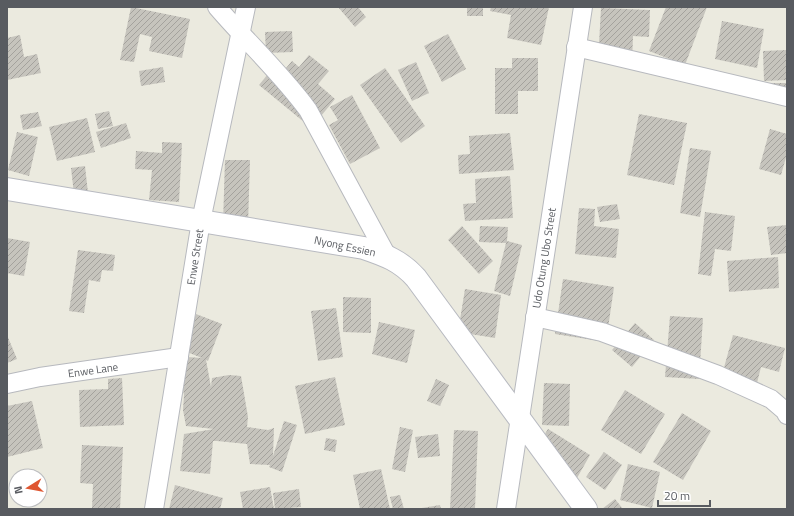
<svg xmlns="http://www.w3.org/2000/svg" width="794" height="516" viewBox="0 0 794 516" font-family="'Titillium Web',sans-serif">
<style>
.building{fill:url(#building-hatch)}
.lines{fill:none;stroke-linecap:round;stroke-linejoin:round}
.street-casing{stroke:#b7b9be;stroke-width:20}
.secondary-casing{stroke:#b8bac1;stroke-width:24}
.street{stroke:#fff;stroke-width:18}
.secondary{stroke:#fff;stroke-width:22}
.labels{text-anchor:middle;stroke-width:3.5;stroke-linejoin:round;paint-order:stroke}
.street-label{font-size:11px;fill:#585b60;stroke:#fff}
</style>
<defs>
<pattern id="building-hatch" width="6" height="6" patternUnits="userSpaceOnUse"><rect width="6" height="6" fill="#c6c4bd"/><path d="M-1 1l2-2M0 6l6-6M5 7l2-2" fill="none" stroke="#a4a29d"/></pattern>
</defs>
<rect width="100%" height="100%" fill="#ebeadf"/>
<g class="building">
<path d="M131 7 190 19 182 58 149 51 152 37 140 34 134 62 120 60Z"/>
<path d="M338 7H358L366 17 355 27Z"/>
<rect x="467" y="7" width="16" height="9"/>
<path d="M491 7H549L541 45 507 38 511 15 490 11Z"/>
<path d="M666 7H707L685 65 649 51Z"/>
<path d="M601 8 650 10 649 37 633 36 632 64 598 62Z"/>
<path d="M722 21 764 29 757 68 715 59Z"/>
<path d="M292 31 293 52 266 53 265 32Z"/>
<path d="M448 34 466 69 442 82 424 46Z"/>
<path d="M20 35 24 57 37 54 41 73 7 80V38Z"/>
<path d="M787 50V80L764 81 763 51Z"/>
<path d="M309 55 329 71 318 84 335 99 321 116 314 110 304 122 259 85 268 74 276 80 292 61 299 67Z"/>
<path d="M512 58H538V91H518V114H495V68H512Z"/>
<path d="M416 62 429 93 412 101 398 70Z"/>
<path d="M163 67 165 82 141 86 139 71Z"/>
<path d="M385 68 425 126 401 143 360 85Z"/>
<path d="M765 83H787V91Z"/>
<path d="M352 95 380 148 350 164 329 125 338 120 330 107Z"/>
<path d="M109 111 113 126 98 129 95 114Z"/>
<path d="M38 112 42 126 23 130 20 115Z"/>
<path d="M639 114 687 123 674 185 627 175Z"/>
<path d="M87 118 95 152 57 161 49 127Z"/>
<path d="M126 123 131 138 101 148 96 132Z"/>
<path d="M770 129 787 134V154L781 175 759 169Z"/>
<path d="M17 132 38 137 29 176 8 170Z"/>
<path d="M510 133 514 170 459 174 458 155 470 154 469 136Z"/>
<path d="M162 142 182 143 179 202 149 200 152 170 135 169 136 151 162 153Z"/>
<path d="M690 148 711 151 700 217 680 213Z"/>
<path d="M225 160H250L248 224 223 223Z"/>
<path d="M85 166 88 193 74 194 71 168Z"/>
<path d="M510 176 513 218 465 221 463 204 476 203 475 179Z"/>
<path d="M617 204 620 219 600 222 597 207Z"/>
<path d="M579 208 595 209 594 226 619 229 616 258 575 254Z"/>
<path d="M705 212 735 216 731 251 715 249 711 276 698 274Z"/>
<path d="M787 225V253L771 255 767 227Z"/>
<path d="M462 226 493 261 479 274 448 240Z"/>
<path d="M480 226 508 227 507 241 522 245 510 296 494 291 506 243 479 242Z"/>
<path d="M7 238 30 242 24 276 7 273Z"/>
<path d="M78 250 115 255 113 271 102 270 100 282 89 280 84 313 69 311Z"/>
<path d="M778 257 779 288 729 292 727 261Z"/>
<path d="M563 279 614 287 606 342 555 334Z"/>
<path d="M465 289 501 295 495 338 458 332Z"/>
<path d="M343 297 371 298V333L343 332Z"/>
<path d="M336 308 343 357 318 361 311 311Z"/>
<path d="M196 314 222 324 208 361 206 360 211 387 212 378 229 375 241 376 248 417 247 427 268 430 274 428 273 456 284 421 297 425 282 472 269 467 270 465 250 464 247 444 217 441H213L210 474 180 471 184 434 214 429 186 426 183 410 184 395 183 390 187 357 202 358 182 350Z"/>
<path d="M670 316 703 318 699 379 665 377Z"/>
<path d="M379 322 415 330 407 363 372 354Z"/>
<path d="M635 323 654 340 632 367 612 350Z"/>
<path d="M7 335 17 359 7 363Z"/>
<path d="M733 335 785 348 779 372 761 367 755 391 720 382Z"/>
<path d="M335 377 345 425 305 434 295 386Z"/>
<path d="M122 378 124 425 80 427 79 390 108 389V379Z"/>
<path d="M436 379 449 385 440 406 427 401Z"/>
<path d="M544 383 570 384 569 426 542 425Z"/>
<path d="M625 390 665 414 641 454 601 430Z"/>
<path d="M32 401 43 448 7 457V406Z"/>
<path d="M682 413 711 431 683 480 653 462Z"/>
<path d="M400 427 413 430 405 472 392 469Z"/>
<path d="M548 429 590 455 577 478 534 452Z"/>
<path d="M454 430 478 431 475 509H450Z"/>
<path d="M438 434 440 456 418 458 415 437Z"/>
<path d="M326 438 337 440 335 452 324 450Z"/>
<path d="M82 445 123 447 120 509H92L93 484 80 483Z"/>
<path d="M604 452 622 465 605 490 586 477Z"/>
<path d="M628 464 660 472 652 508 620 500Z"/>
<path d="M381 469 390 509H360L353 475Z"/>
<path d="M175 485 223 498 220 509H169Z"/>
<path d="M270 487 274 509H243L240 492Z"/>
<path d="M299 489 301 507 275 509 273 493Z"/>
<path d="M400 495 404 509H393L390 497Z"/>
<path d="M615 499 623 509H602Z"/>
<path d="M440 505 441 509H422V508Z"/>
</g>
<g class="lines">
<defs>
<g id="street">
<path d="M217 7C247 42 281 73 308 110L387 256"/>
<path d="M576 47 787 97"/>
<path d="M535 317 602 332 718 375 771 399 785 411 787 415"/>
<path d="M7 384 40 377 179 357"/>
<path d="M154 509 201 221 246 7"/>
<path d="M506 509 583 7"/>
</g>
<path id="secondary" d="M7 189 364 248C385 255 401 261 416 278L586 509"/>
</defs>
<use href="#street" class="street-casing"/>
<use href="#secondary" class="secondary-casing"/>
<use href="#street" class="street"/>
<use href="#secondary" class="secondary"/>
</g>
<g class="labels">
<g class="street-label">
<text transform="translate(345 246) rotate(12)" y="4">Nyong Essien</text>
<text transform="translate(195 257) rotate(-81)" y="4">Enwe Street</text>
<text transform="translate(544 258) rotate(-81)" y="4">Udo Otung Ubo Street</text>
<text transform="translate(93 370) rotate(-8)" y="4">Enwe Lane</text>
</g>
</g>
<rect width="794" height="516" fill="none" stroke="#585b60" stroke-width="16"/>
<g transform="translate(28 488) rotate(259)"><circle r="19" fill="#ffffff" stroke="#bcbdbf"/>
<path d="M0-3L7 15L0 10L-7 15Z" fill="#df5631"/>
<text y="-6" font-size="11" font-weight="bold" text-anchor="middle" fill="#585b60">N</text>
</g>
<path d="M658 500v6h52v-6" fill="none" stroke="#585b60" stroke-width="2"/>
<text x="664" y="500" font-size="12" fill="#585b60" stroke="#ffffff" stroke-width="3" paint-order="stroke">20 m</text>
</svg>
